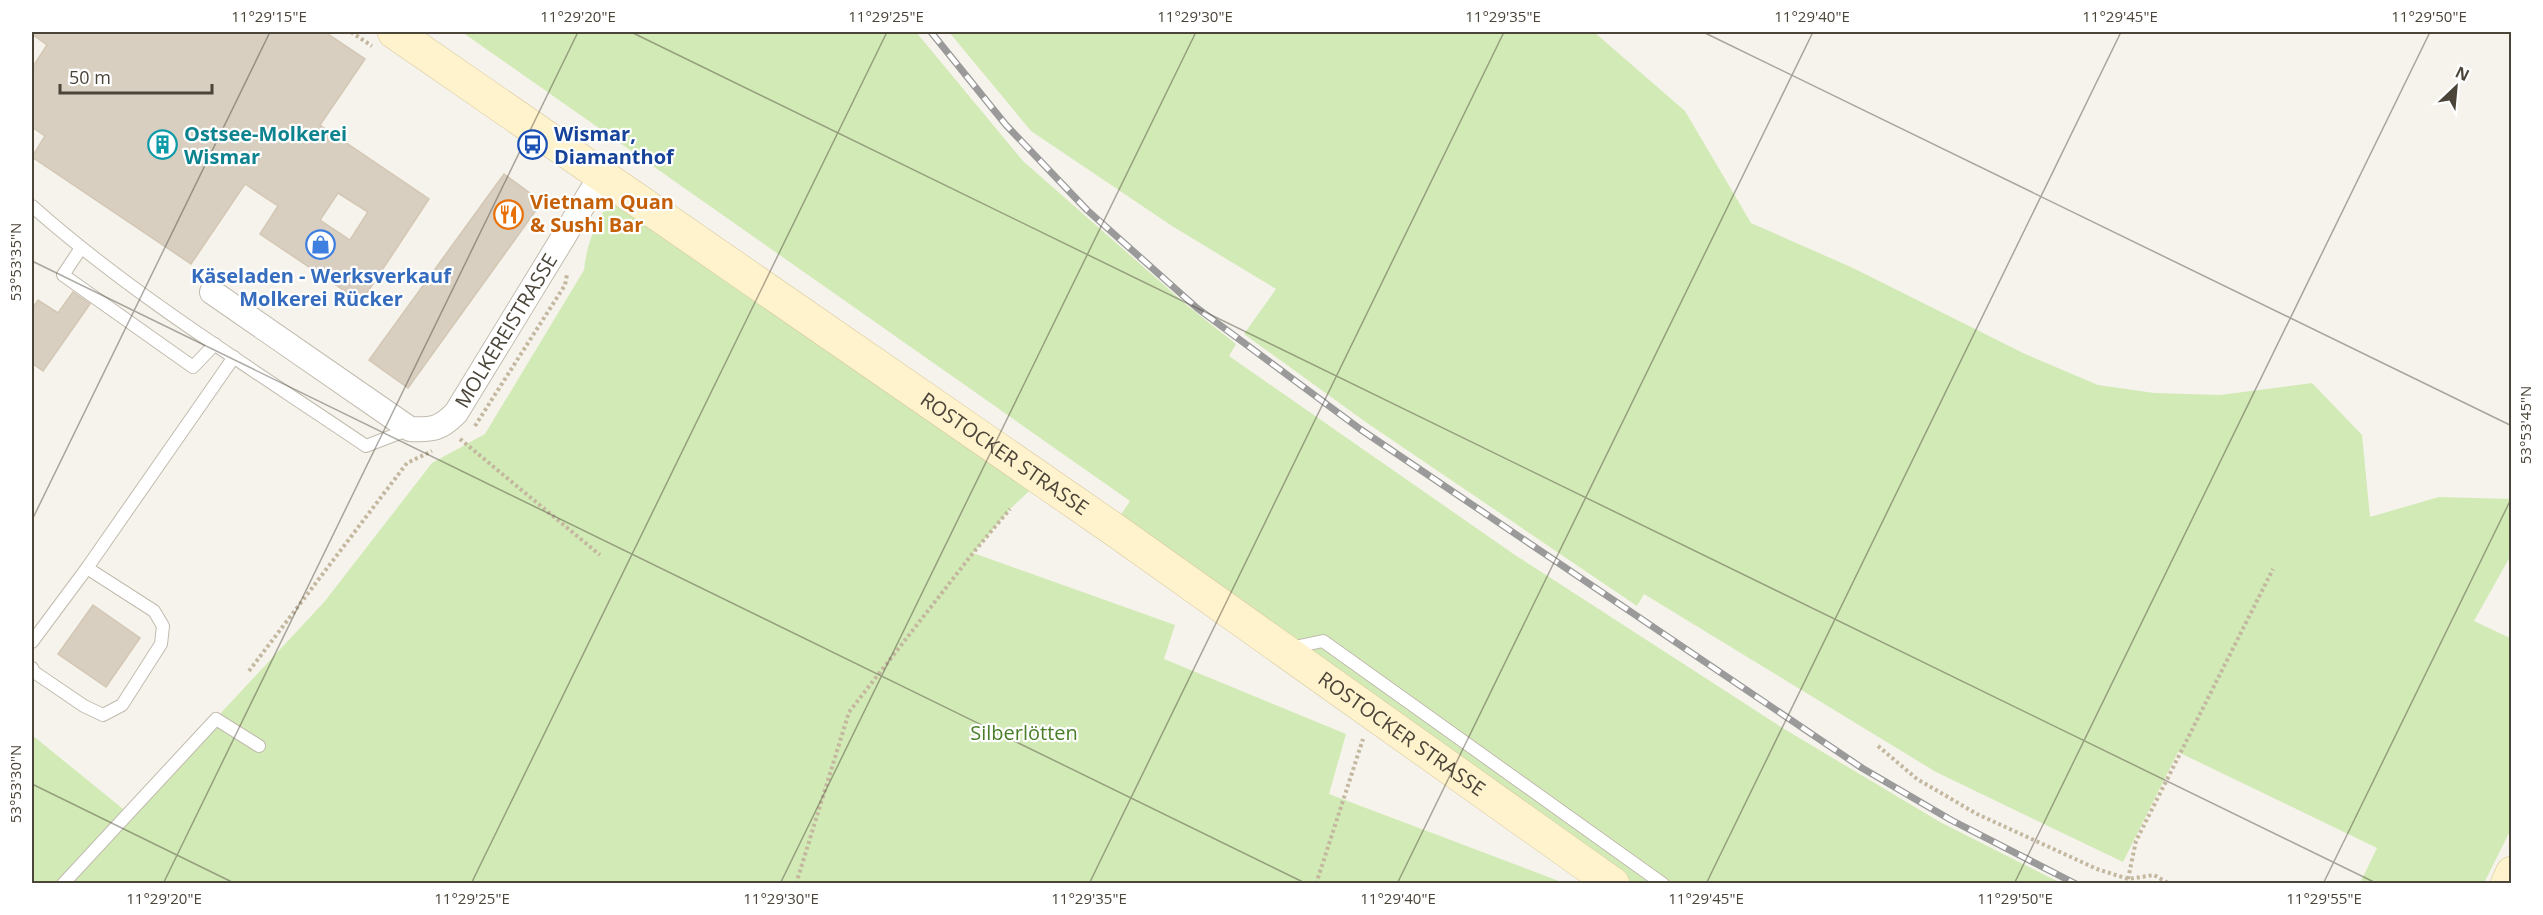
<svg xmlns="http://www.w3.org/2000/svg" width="2543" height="915" viewBox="0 0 2543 915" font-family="'Open Sans',sans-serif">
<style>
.green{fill:#d2eab5}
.building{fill:#d8cfc1;stroke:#d3c7b4;stroke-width:1.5;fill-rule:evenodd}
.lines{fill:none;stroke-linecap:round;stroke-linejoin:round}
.lane-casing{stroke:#c2bbae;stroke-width:14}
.street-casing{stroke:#c2bbae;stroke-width:26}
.secondary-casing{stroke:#d6c79b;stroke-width:34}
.path{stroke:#c4b79f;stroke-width:4;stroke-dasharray:3 3;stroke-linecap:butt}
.lane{stroke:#fff;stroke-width:12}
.street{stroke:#fff;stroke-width:24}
.secondary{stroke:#fff3cd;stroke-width:33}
.rail-casing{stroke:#9a9a9a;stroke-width:7}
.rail{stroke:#fff;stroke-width:4.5;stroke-dasharray:14;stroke-linecap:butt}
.ticks{fill:none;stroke:#4b4439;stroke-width:1.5;stroke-opacity:0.45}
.labels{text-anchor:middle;stroke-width:4.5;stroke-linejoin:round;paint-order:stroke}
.culture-label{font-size:20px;font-weight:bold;fill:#0d838f;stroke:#fff;text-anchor:start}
.transit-label{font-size:20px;font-weight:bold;fill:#164399;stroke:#fff;text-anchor:start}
.food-label{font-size:20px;font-weight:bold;fill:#c56008;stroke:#fff;text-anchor:start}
.shop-label{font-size:20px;font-weight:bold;fill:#366cbe;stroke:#fff}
.street-label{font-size:20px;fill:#4b4439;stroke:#fff}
.park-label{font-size:20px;fill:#4a7f2a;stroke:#fff}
.neatline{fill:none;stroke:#4b4439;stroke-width:2}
.ticks-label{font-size:15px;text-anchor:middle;fill:#4b4439}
</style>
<rect width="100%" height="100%" fill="#f6f3ec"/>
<g class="green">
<path d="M462 32H916L1023 161 1189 307 1236 344 1229 356 1515 555 1781 727 1940 822 2061 883H1613L1112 528 1130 501Z"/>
<path d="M949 32H1594L1685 111 1751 223 1853 268 2025 354 2098 385 2154 393 2220 395 2312 383 2362 435 2370 517 2439 497 2511 499V555L2474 621 2512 639 2511 829 2484 883H2360L2377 848 2178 752 2123 862 1936 772 1644 594 1637 606 1367 423 1244 334 1276 289 1172 226 1031 131Z"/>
<path d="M623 189 1042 479 1010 509 973 553 1175 625 1164 659 1346 734 1329 794 1564 883H32V735L128 813 325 601 432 463 485 434 584 270C587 240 600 209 623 189Z"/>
</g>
<g class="building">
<path d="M32 32H325L365 59 320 125 429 199 361 302 260 234 278 206 245 184 191 264 32 157 45 136 32 127V68L47 45 32 34ZM338 193 368 212 350 240 320 220Z"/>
<path d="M504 174 542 202 408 388 369 360Z"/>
<path d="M73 292 90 304 43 371 32 363V309L38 300 58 313Z"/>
<path d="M93 605 140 638 106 687 58 654Z"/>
</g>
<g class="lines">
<defs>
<g id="lane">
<path d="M32 206C132 295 254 370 366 446L410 429"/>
<path d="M81 248 63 275 193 367 215 344"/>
<path d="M32 642 87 568 234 357"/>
<path d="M1290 648 1323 641 1663 884"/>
<path d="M32 668 34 672 84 706 103 715 122 705 161 644 163 626 154 611 87 568"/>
<path d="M63 884 216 719 259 746"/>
</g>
<g id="street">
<path id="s1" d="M212 292 410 429C433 430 440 429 456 413L602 174"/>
</g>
<g id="secondary">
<path id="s2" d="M394 32 1112 528 1613 884"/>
<path d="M2507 884 2512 873"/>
</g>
</defs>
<use href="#lane" class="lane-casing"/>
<use href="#street" class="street-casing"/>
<use href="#secondary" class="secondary-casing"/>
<g class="path">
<path d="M351 32 372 46"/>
<path d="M475 426 565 285 567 275"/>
<path d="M460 439 600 555"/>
<path d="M249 671 407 463 432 451"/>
<path d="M1878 746 1917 779 1977 814 2097 869 2128 879 2154 875 2170 884"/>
<path d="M2128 879 2136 841 2273 569"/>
<path d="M796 884 849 712 973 553 1010 509"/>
<path d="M1316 884 1363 739"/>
</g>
<use href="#lane" class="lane"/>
<use href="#street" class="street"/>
<use href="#secondary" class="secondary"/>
<defs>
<path id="rail" d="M931 32 1006 125 1087 210 1197 308 1360 429 1862 768 1951 820 2076 884"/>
</defs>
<use href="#rail" class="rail-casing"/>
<use href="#rail" class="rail"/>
</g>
<path class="ticks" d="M631 32 2378 884M1703 32 2512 426M32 261 1307 884M32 520 270 32M32 784 236 884M163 884 578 32M471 884 887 32M780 884 1196 32M1089 884 1504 32M1397 884 1813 32M1706 884 2121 32M2014 884 2430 32M2323 884 2512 497"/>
<defs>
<symbol id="building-ring" viewBox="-11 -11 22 22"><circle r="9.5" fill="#fff" stroke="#0f9aa8" stroke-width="1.5"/><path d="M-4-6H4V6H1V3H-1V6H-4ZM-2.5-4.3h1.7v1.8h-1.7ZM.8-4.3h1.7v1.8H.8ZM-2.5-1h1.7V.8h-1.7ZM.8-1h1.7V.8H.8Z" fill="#0f9aa8"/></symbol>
<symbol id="bus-ring" viewBox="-11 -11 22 22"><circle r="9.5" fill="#fff" stroke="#1a4fb4" stroke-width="1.5"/><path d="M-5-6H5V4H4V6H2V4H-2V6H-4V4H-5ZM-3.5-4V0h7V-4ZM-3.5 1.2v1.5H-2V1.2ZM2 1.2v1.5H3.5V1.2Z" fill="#1a4fb4"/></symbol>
<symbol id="restaurant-ring" viewBox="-11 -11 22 22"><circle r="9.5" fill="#fff" stroke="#e8710a" stroke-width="1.5"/><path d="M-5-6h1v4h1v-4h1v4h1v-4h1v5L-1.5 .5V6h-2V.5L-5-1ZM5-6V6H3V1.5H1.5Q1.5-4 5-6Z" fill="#e8710a"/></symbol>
<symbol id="shop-ring" viewBox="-11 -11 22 22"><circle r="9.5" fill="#fff" stroke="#3f7fe0" stroke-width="1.5"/><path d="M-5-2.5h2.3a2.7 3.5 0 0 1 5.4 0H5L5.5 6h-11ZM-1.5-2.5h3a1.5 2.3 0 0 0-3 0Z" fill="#3f7fe0"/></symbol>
</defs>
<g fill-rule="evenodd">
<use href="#building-ring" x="146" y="128" width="33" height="33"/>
<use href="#bus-ring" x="516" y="128" width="33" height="33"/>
<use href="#restaurant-ring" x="492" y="198" width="33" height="33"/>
<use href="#shop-ring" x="304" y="228" width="33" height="33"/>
</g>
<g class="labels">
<g class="culture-label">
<text x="184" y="141">Ostsee-Molkerei<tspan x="184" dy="23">Wismar</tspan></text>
</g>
<g class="transit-label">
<text x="554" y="141">Wismar,<tspan x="554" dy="23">Diamanthof</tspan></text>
</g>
<g class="food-label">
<text x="530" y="209">Vietnam Quan<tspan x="530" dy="23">&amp; Sushi Bar</tspan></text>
</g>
<g class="shop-label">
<text x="321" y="283">Käseladen - Werksverkauf<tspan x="321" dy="23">Molkerei Rücker</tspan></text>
</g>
<g class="street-label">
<text dy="7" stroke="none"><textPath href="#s1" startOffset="388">MOLKEREISTRASSE</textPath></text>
<text dy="7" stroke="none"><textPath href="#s2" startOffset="742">ROSTOCKER STRASSE</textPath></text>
<text dy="7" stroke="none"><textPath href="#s2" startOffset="1228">ROSTOCKER STRASSE</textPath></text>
</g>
<g class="park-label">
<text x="1024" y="740">Silberlötten</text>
</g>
</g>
<rect width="2543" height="915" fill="none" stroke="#ffffff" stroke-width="66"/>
<g transform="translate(2456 87) rotate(26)" stroke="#ffffff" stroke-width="4.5" paint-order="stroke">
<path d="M0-4.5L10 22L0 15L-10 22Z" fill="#4b4439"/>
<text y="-9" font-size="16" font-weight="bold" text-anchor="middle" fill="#4b4439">N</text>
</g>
<path d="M60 84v9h152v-9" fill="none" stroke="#4b4439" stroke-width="3"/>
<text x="69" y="84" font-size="18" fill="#4b4439" stroke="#ffffff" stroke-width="4.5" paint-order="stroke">50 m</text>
<rect x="33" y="33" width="2477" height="849" class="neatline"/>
<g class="ticks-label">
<text x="269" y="22">11°29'15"E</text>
<text x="578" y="22">11°29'20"E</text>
<text x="886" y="22">11°29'25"E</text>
<text x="1195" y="22">11°29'30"E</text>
<text x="1503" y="22">11°29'35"E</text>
<text x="1812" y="22">11°29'40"E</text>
<text x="2120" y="22">11°29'45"E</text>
<text x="2429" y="22">11°29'50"E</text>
<text transform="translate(16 262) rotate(-90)" y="5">53°53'35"N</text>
<text transform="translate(2526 425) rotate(-90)" y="5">53°53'45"N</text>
<text transform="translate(16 784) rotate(-90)" y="5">53°53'30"N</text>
<text x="164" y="904">11°29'20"E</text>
<text x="472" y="904">11°29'25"E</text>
<text x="781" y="904">11°29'30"E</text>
<text x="1089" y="904">11°29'35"E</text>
<text x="1398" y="904">11°29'40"E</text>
<text x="1706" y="904">11°29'45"E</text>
<text x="2015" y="904">11°29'50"E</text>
<text x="2324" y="904">11°29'55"E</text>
</g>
</svg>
